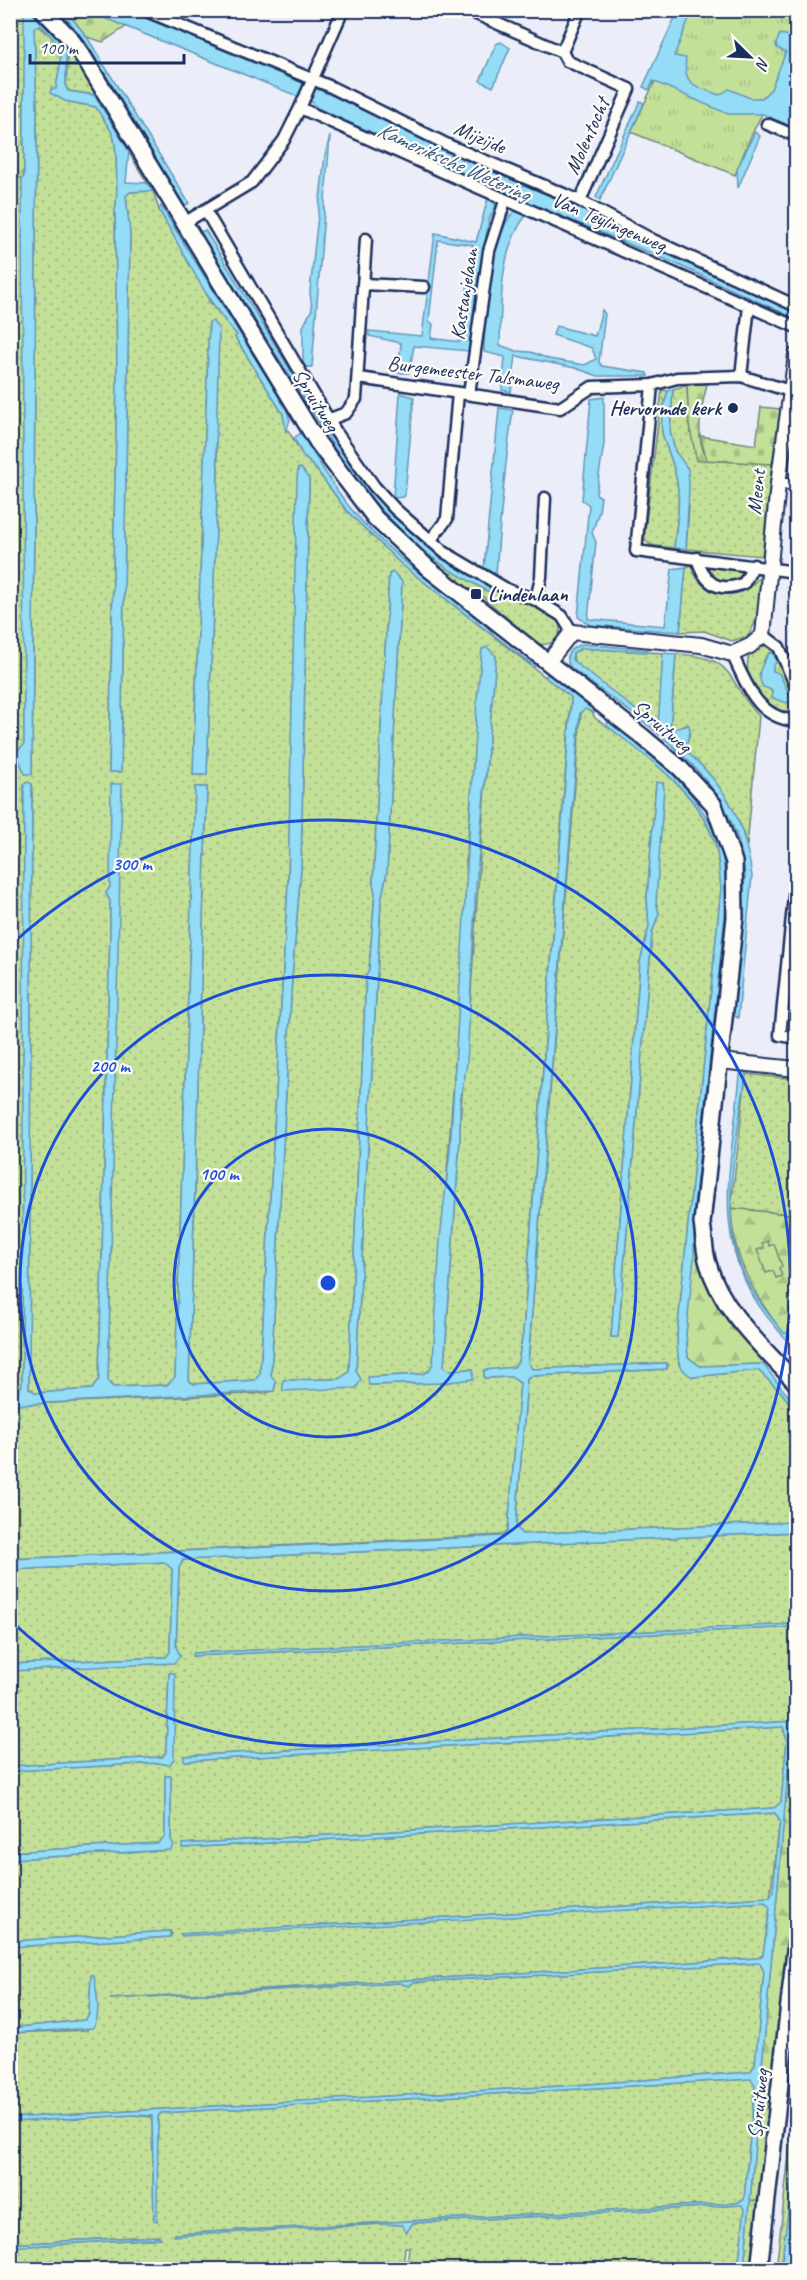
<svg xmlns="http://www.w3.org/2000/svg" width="807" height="2280" viewBox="0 0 807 2280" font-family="Caveat,sans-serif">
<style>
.grass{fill:url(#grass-dots);stroke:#6f887b;stroke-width:1.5;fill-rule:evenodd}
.forest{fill:url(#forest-firs);stroke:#6f887b;stroke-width:1.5}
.cemetery{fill:url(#cemetery-stones);stroke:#6f887b;stroke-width:1.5}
.park{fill:url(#park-tufts);stroke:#6f887b;stroke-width:1.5}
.garden{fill:#c3e098;stroke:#6f887b;stroke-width:1.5}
.water{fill:#95dcf6;stroke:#6497b9;stroke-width:1.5;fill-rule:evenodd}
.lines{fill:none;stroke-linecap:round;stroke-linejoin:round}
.minor-casing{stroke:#1b2f5e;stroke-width:15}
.tertiary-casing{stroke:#1b2f5e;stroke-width:18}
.secondary-casing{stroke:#1b2f5e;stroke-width:20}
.minor{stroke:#fdfcf7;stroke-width:10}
.tertiary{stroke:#fdfcf7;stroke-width:14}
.secondary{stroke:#fdfcf7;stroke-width:15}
.ring{fill:none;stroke:#1d4ed8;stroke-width:3}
.poi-dot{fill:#1b2f5e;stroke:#fdfcf7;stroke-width:2}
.labels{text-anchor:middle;stroke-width:4.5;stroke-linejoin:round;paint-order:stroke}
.street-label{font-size:21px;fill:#1b2f5e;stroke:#fdfcf7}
.poi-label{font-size:21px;font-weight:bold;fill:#1b2f5e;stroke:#fdfcf7;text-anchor:end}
.water-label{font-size:22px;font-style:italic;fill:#3a5a84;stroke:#fdfcf7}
.centre{fill:#1d4ed8;stroke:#fdfcf7;stroke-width:3}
.ring-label{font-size:18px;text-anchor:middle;font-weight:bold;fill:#1d4ed8;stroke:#fdfcf7;stroke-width:4.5;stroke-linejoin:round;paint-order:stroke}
</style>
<defs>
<pattern id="grass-dots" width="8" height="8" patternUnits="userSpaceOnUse" patternTransform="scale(1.5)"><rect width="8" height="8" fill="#c3e098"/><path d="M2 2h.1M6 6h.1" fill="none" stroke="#a7c085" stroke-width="1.8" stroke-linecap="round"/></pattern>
<pattern id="forest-firs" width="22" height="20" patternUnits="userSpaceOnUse" patternTransform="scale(1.5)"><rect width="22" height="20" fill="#c3e098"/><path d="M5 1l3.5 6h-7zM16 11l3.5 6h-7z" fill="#a7c085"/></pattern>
<pattern id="cemetery-stones" width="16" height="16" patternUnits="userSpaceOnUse" patternTransform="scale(1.5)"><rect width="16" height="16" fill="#c3e098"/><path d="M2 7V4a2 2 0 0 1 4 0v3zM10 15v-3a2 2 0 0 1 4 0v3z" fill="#a7c085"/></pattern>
<pattern id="park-tufts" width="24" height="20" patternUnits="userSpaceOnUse" patternTransform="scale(1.5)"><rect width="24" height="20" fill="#c3e098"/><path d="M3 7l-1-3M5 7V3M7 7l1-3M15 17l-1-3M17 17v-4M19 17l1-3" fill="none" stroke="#a7c085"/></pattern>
</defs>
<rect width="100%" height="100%" fill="#ebeef9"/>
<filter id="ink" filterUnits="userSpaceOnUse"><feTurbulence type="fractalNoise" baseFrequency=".0167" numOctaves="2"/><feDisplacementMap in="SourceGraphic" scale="12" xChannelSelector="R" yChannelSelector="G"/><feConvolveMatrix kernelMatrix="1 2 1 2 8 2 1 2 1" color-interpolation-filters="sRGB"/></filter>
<g filter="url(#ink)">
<g class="grass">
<path d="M34 10C83 51 121 131 155 186L153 191 159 210 203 285 209 301 237 335 235 337 283 414 286 431 288 430 303 456 316 469 347 511 401 564 571 697 523 1333 518 1362 514 1367 484 1371V1378L511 1377 520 1383 508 1530 502 1535 11 1559V1405L266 1393 274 1391 276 1382 271 1376 272 1355 292 978 301 868 309 479 298 469 288 884 260 1374 255 1380 194 1384 189 1381 207 787H195L175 1378 168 1385 113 1387 108 1382 121 784 110 887 106 893 110 901V932L99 1379 92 1389 36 1393 29 1388 32 784H24L23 1360 22 1385 16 1394H11L10 758 19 760 32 774 37 109 34 28 37 25 55 39 62 51 56 89 65 101 96 107C101 116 109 126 113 135 117 145 118 201 115 211L117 381 109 772H121L130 234 126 195 130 192 152 191 94 95 69 91 66 87 68 53 30 11ZM209 323 218 469 207 775H193ZM393 572 402 582 387 872 381 901 356 1370 361 1380 283 1390 284 1380 339 1379 349 1372 366 976 369 970 375 892 373 883 389 574ZM482 649 496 657C485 769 478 881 471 993 468 1042 460 1090 460 1139L444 1367 448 1370 473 1369 440 1383 369 1385V1377L422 1374 429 1371 433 1363 468 888 466 865Z"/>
<path d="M11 11H24L26 15 24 104 17 106 18 176 22 179 23 190 24 745 18 750H10Z"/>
<path d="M687 385 689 425 702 460 772 464 762 556 686 549 689 507 670 431 673 389Z"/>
<path d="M662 390 668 391C652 443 670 438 677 482 681 503 676 527 674 548L650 545 644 538Z"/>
<path d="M388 506 421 538 552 612C561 623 563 629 555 641 537 652 522 634 507 623L509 620 476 590 473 591 455 582 379 515 382 513C415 545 447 569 487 591L489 587 420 541 385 508Z"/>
<path d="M692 564C695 590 726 602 746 589 752 586 756 580 761 576L757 619 748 636 732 641 704 631 680 632 686 567Z"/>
<path d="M708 565 747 569 743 578 736 582 714 579 708 572Z"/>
<path d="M760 645 771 647C784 661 805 698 794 716 767 713 741 684 749 655ZM769 653H773V672L790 696 773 694 769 688 763 662Z"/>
<path d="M581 648 663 653 659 728 574 664 573 653Z"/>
<path d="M676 654C739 657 724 680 759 716L747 846C737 807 715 776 685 750L690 732 687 725 670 731Z"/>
<path d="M585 709 592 712 595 718C641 749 700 791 716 847 719 860 720 874 721 888L677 1336 679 1365 693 1377 758 1370 782 1393 796 1412V1522L522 1534 516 1527 527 1379 532 1376 667 1369 668 1366 667 1363 532 1369 528 1362 581 712ZM656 782V902L659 913 652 933 618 1337H611L640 962 649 927 647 898Z"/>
<path d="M746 1074 796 1079V1215L731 1208Z"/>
<path d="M796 1532V1624L194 1653 192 1656 796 1627V1721L184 1756 185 1761 783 1727 787 1740 781 1803 774 1808 182 1844 183 1848 775 1813 780 1821 770 1897 180 1934 766 1902 770 1907 763 1955 758 1958 110 1999 399 1983 409 1986 414 1982 760 1963 764 1972 755 2065 750 2072 562 2086 11 2118V2033L87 2030 97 1999 91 1975 89 2014 85 2020 11 2028V1947L170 1937 172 1934 170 1931 11 1941V1859L170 1850 171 1840V1776H165V1837L158 1843 11 1852V1771L159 1763 169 1765 173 1759 169 1673 166 1752 161 1757 11 1766V1671L174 1662 180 1656 176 1647 179 1568 183 1560Z"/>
<path d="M165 1562 172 1569 170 1652 166 1657 11 1664V1570Z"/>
<path d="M751 2079 755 2085 744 2200 736 2203 174 2234 382 2224 403 2225 408 2228 413 2223 742 2205 745 2209 738 2269H407L409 2247H405L403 2269 11 2270V2247L160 2238 133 2237 11 2244V2122L133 2115 152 2117 154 2220 158 2116 161 2113Z"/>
<path d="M796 2092C797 2152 789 2210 781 2269L776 2270Z"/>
<path d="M750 2200 763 2202 754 2269 744 2270Z"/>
</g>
<g class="forest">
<path d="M87 11 127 26 103 42 87 37 68 13Z"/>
<path d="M24 104V176L22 179 18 176 17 106Z"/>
<path d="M707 384C701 409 694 436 707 460L697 461 689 425 687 385Z"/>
<path d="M731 1208 796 1215 793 1328 789 1333 784 1334C754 1295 732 1259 731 1208Z"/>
<path d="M695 1229C698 1286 729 1323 767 1361L763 1364 700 1366 688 1357 686 1334Z"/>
<path d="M792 1726H796V1904L789 1943 763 2202 750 2200Z"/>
</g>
<path class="cemetery" d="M761 407 780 409 772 464 707 460 700 436 756 445Z"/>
<path class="park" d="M688 11H796C796 55 772 93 753 132 746 146 741 161 735 175L631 132Z"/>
<path class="garden" d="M768 1241 769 1246 774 1244 782 1266 779 1268 782 1276 776 1278 773 1271 766 1273 757 1250 764 1248 762 1243Z"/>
<g class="water">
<path d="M30 11 66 48V87L68 91 94 95 129 151 126 182 147 183 153 191 130 192 126 196 130 234 121 772H109L117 381 115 210C118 201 117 145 113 135 109 126 101 116 96 107L65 101 50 93 51 89H56C61 55 67 50 40 25L34 28 37 109 32 774H25L19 760 11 758V750H18L24 745 22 179 24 176V11Z"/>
<path d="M61 11H66L87 37 189 203 185 206 87 44Z"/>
<path d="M87 11H129L329 94 459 157 590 213 643 243 796 313V319L672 262 513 196 317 108 312 102Z"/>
<path d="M678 11H692L674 56 686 58C682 86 697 87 720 95L729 89 750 98H762L771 89 786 52 777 48 776 44 780 34 790 36 796 23V101L791 118 796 129 763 114H728L653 81 649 90 643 87Z"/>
<path d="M501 42 510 48 493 87 480 81 496 44Z"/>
<path d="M640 101 644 103 600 200 596 197Z"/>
<path d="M755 132 760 136 738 188 737 169Z"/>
<path d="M330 136 312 367H303V327L312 309 310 292 315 242 325 155Z"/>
<path d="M488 198 496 205 489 220 478 279 469 351 414 346 409 373H398L401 343 369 336V331L422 336 435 233 476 242ZM438 240 473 245 460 342 431 338 433 324 429 321Z"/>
<path d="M161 206 286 408 290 420 286 431 283 414 235 337 237 335C205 300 183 251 159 210Z"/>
<path d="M514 211 527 214C499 249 501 301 500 345L516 351 531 352 549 359 585 365 596 359 592 348 553 335 556 326 595 336 602 310 605 314 599 362 602 366 647 373 648 376H598L575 368 516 356 511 392 502 390 505 357 484 352C485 314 489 240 514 211Z"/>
<path d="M205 230 333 440 362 482 420 541 489 587 490 590 487 591 450 570 415 545 357 484 200 232Z"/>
<path d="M212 321 219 329 216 448 218 469 207 775H193L209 322Z"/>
<path d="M673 389 670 431 675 451 688 469 689 487 686 549 674 548C676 527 681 503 677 482 670 438 652 443 668 391Z"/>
<path d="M400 393 414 397 405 494 404 497 393 498Z"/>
<path d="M604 397V444L596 494 601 497 599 512 592 533 596 542 588 619 665 626 672 569 686 567 680 632 590 625 578 617 589 505 582 500 591 399Z"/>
<path d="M499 408 513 410C505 464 500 518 496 574L484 568Z"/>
<path d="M301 433C317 459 332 486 352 510 389 554 439 588 485 624L494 635 530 663 532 661 536 664 534 667 401 564 347 511 316 469 303 456 294 438Z"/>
<path d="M301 468 309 479 301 868 292 978 272 1355 271 1376 276 1382 274 1391 11 1405V1394H16L22 1385 24 784 28 782 32 784 29 1388 36 1393 92 1389 99 1379 110 932V901L106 893 110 887 111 784H122L108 1382 113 1387 167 1385 175 1377 195 787H207L189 1381 194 1384 255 1380 260 1374 288 884 297 479 298 469Z"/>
<path d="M393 572 402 582 387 872 381 901 356 1370 361 1380 356 1388 283 1391V1380L339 1379 349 1372 366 976 369 970 375 892 373 884 389 574Z"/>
<path d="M582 644 648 650V652L581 648 573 653 572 660 658 727 663 653 676 654 670 730 689 725 690 732 685 750C728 788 744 820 752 876L738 1018 733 1015 745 875C736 773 644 725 570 667 564 655 570 648 582 644Z"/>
<path d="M487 647 496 656 476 886 467 1064 460 1101V1139L444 1366 448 1370 473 1369V1379L440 1383 369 1385 368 1377 422 1374 429 1371 433 1363 440 1239 450 1150 477 700 482 649Z"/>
<path d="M769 653H773L777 662 773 665V671L779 673 790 696 791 700 787 703 772 698V690L763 687C755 671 762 667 769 653Z"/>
<path d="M548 674 595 711V713L585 709 580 713 528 1362 532 1369 667 1363V1369L532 1376 527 1379 516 1527 522 1534 796 1522V1532L183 1560 179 1568 176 1646 180 1656 174 1663 11 1671V1664L166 1657 170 1652 172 1569 164 1562 11 1570V1559L502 1536 508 1530 520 1383 511 1377 484 1378V1370L514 1367 518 1362 523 1333 571 703V697L545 677Z"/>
<path d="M609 721C656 758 703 791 721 851 725 865 725 881 727 896L694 1208V1258L686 1334 688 1357 700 1366 763 1364 796 1406V1412L782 1393 758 1370 693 1377C675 1369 678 1353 677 1336L721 888C719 874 719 859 716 846 700 792 648 758 606 725Z"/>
<path d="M656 782 663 783 664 788 656 902 659 913 652 933 618 1337H611L640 962 649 927 647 898Z"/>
<path d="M743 1070 746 1074C738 1135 717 1220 745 1277 755 1298 770 1316 784 1333H789L793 1328 796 1277V1350C786 1341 778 1329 769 1319 707 1244 732 1163 740 1075Z"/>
<path d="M796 1624V1627L192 1656 193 1653Z"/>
<path d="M169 1673H175L174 1759 169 1765 159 1763 11 1771V1766L162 1757 166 1752Z"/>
<path d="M796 1721V1726L792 1727 744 2269H738L745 2209 742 2205 413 2223 406 2233 402 2225 382 2224 174 2236V2234L736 2203 744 2200 755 2085 751 2079 161 2113 158 2116 157 2221 154 2220 152 2116 133 2115 11 2122V2118L562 2086 750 2072 755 2065 764 1972 760 1963 414 1982 409 1986 399 1983 110 1999 758 1958 763 1955 770 1908 765 1902 182 1936 180 1934 770 1897 773 1892 780 1821 775 1813 182 1848V1844L774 1808 781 1802 787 1740 783 1727 184 1761V1756Z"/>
<path d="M165 1776H171V1840L174 1845 170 1850 11 1859V1852L158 1843 165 1836Z"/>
<path d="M170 1931V1937L11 1947V1941Z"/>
<path d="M91 1975H94C96 1990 102 2015 93 2028L11 2033V2028L85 2020 89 2014Z"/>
<path d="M796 2145V2226L792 2269H781Z"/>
<path d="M159 2236 161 2238 11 2247V2244Z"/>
</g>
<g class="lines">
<defs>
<g id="minor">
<path d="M144 10 329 86 448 145 580 201 653 240 796 306"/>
<path d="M467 10 562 52 567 61 629 89 580 201"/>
<path d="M562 52 580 10"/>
<path d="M300 108 343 10"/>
<path d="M767 124 796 136"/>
<path d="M205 210 336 432 374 486 395 509 444 552 508 590 536 600 562 616 572 632"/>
<path d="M184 223 252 182 284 140 300 108C465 183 631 254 796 327"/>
<path d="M363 284 424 287"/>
<path d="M741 376 749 306"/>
<path d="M359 378 560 408 592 387 652 385 677 378 741 376 790 391"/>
<path d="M652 385 636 551 796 572"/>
<path d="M469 394 489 251 505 201"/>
<path d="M330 419 346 413 356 399 366 239"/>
<path d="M778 484H796"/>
<path d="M430 541 447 519 458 393"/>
<path d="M697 558C704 583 718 594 744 583L754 565"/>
<path d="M536 600 541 577 545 498"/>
<path d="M763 635 779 647 796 687"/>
<path d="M732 654C748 686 756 717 796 721"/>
<path d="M796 877 780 1035 796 1038"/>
</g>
<g id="tertiary">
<path d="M548 662 572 632 701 645 732 654 750 646 763 635 778 484 796 355"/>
<path d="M720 1061 796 1069"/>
</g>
<g id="secondary">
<path d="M43 10 70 38 84 58 318 443 375 518 429 569 643 737 680 768 714 805 734 862 735 917 702 1223C704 1235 704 1248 707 1260 720 1310 762 1346 796 1383"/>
<path d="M759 2270 796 1942"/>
</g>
</defs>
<use href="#minor" class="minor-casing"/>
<use href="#tertiary" class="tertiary-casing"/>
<use href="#secondary" class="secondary-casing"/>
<use href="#minor" class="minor"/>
<use href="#tertiary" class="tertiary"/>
<use href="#secondary" class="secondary"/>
</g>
</g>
<g class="ring">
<circle cx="328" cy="1283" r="154"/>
<circle cx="328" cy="1283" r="308"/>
<path d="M12 944A463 463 0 1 1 12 1622"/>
</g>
<g class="poi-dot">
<circle cx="733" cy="408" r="6"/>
<rect x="470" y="588" width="12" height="12" rx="3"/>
</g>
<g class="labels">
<g class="street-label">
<text transform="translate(587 136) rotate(-66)" y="7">Molentocht</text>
<text transform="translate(480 137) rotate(23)" y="7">Mijzijde</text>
<text transform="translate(609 222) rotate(23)" y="7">Van Teylingenweg</text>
<text transform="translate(464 294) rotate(-81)" y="7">Kastanjelaan</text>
<text transform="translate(473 373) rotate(7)" y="7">Burgemeester Talsmaweg</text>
<text transform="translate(316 400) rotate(58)" y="7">Spruitweg</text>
<text transform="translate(756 492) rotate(-84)" y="7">Meent</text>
<text transform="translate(662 726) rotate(40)" y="7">Spruitweg</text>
<text transform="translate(758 2104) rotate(-84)" y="7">Spruitweg</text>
</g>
<g class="poi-label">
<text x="721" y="415">Hervormde kerk</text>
<text x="488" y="601" text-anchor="start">Lindenlaan</text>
</g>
<g class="water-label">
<text transform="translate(454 161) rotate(24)" y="8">Kameriksche Wetering</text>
</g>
</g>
<circle cx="328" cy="1283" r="9" class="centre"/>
<g class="ring-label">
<text x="132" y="870">300 m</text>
<text x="110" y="1072">200 m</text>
<text x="219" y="1180">100 m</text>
</g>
<rect width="807" height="2280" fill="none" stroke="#fdfcf7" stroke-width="36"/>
<rect x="18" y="18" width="771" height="2244" fill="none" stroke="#1b2f5e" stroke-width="2" filter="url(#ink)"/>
<g transform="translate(750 57) rotate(114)" stroke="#fdfcf7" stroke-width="4.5" paint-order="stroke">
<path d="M0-4.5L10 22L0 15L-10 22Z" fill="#1b2f5e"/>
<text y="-9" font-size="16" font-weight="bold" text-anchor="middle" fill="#1b2f5e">N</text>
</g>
<path d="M30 54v9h154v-9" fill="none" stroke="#1b2f5e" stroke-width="3"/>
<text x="39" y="54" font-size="18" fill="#1b2f5e" stroke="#fdfcf7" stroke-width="4.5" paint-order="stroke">100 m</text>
</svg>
